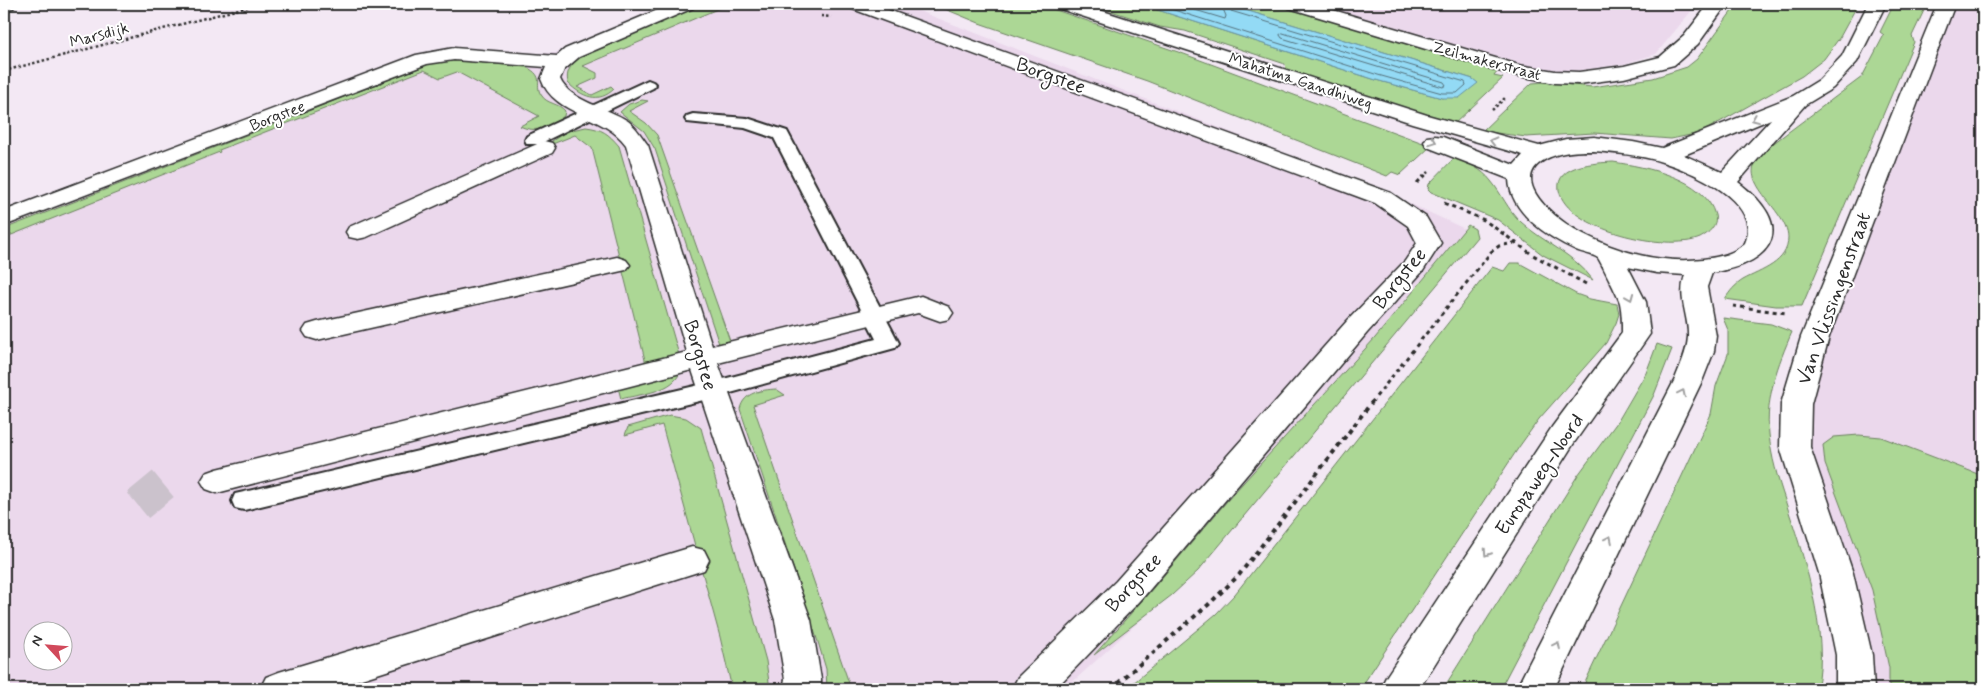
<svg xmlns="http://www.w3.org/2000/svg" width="1987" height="693" viewBox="0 0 1987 693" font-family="Mynerve,sans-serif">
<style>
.built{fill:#ebd8ec;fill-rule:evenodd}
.green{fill:#acd795;stroke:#6c8160}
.water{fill:#93daf5;stroke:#6994a4}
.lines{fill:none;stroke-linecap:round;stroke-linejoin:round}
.shore{stroke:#55717c;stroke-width:1}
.street-tunnel{stroke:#cbc2cc;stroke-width:33;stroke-dasharray:33 16;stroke-linecap:butt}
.lane-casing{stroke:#2b2b2b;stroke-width:4}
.street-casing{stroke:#2b2b2b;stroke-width:3}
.secondary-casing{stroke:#2b2b2b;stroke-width:3}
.path-far2{stroke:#2b2b2b;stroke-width:2.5;stroke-dasharray:2.5 2.5;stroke-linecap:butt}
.path-far1{stroke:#2b2b2b;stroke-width:3;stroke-dasharray:4 4;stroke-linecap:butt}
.path{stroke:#2b2b2b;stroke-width:4;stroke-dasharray:4.5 4.5;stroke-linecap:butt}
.lane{fill:#fff;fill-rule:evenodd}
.street{fill:#fff;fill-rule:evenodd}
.secondary{fill:#fff;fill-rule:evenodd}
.oneway{stroke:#a0a0a0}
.labels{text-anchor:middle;stroke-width:4;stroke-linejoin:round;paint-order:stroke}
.far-street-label{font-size:16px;fill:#2b2b2b;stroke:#fff}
.street-label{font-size:20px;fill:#2b2b2b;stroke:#fff}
</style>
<rect width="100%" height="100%" fill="#f3e8f4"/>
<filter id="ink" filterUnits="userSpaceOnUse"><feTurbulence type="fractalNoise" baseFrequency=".02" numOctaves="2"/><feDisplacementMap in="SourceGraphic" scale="10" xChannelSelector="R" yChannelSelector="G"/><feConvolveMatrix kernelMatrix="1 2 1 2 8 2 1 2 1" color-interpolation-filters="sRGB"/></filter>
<g filter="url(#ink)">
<g class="built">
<path d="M668 4H901L1387 193 1476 234 1183 581 1065 689H4V227L439 53H555ZM32 630H62V660H32Z"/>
<path d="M1317 4H1697L1656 54 1624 64 1574 71 1545 69 1522 64Z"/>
<path d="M1946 4H1983V689H1855L1854 655 1796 404 1815 337Z"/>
</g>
<g class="green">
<path d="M702 4H729L583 66 597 73V78L577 87 592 95 611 86 614 89C599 104 582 97 568 83 565 69 573 63 584 55Z"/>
<path d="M933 4H1038L1184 54 1431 146 1400 175 1392 172 1387 176 1147 81 979 23Z"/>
<path d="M1090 4H1139L1376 80 1442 98 1477 83 1473 79 1225 4H1274L1498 71 1494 76 1503 78 1453 125 1286 69 1285 64 1185 31 1160 27Z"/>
<path d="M1737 4H1858L1840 37 1824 59 1802 76 1700 133 1671 139 1594 133 1526 137 1482 131 1532 83 1544 82 1592 87 1653 78 1687 67 1697 59Z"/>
<path d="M1894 4H1927L1912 36 1914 42 1802 306H1776L1725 299C1730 291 1735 285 1743 280 1761 270 1788 263 1788 238 1787 208 1732 180 1762 155L1759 154 1862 77 1884 35 1880 32Z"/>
<path d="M454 60 526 67C547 77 533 85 542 96 547 104 559 103 565 111L564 116C551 127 536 134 520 126L539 116 457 72 440 78 424 70 219 150 220 152 217 153 4 238V229L416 69 427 64Z"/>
<path d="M642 100 648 101 629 111 646 123 657 135 730 341 719 344 655 149 644 131 620 112 629 104Z"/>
<path d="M586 127C602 129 608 133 619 146L679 355 647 368 592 148 575 135 550 145 549 143 567 131Z"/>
<path d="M1455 157C1468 163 1482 169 1491 181 1502 194 1507 209 1521 222 1544 243 1574 254 1593 280L1543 255 1498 220 1431 192 1428 189 1429 184Z"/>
<path d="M1613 162C1646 167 1705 178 1715 215 1718 225 1708 234 1700 238 1668 252 1566 230 1559 190 1555 164 1597 163 1613 162Z"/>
<path d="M1468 225 1475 229 1477 237 1198 571 1172 595 1094 655 1148 594 1233 494 1375 338Z"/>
<path d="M1510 263H1519L1576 294 1590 299 1617 304 1619 314 1616 323 1606 343 1539 419 1519 447 1360 689H1126L1216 614 1235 594 1492 267 1504 271Z"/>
<path d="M1723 318 1771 324 1792 332C1778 364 1765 398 1769 434 1771 457 1778 479 1785 500 1803 554 1830 634 1817 689H1582L1711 414 1716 386 1728 354V330Z"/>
<path d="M1657 344 1672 349 1654 395 1500 689H1443L1578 475 1618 421 1646 373Z"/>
<path d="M681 369C676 392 640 394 621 399L618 387Z"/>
<path d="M776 389 785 395 753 405 851 689H827L826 669 818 642 740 409C744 392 761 390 776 389Z"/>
<path d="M670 415 686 418 701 428 766 661 770 689H732L720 637 662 425 625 435 628 427Z"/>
<path d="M1859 435 1881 437 1983 476V689H1889V668L1872 590 1825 464 1823 445 1834 437Z"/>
</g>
<path class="water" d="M1139 4H1225L1473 79 1478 83 1459 98H1442L1376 80Z"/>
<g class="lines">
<g class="shore">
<path d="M1155 4 1378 75 1442 93H1457L1466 85 1465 82 1231 11 1227 4"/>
<path d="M1175 4 1225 19 1226 16 1221 4"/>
<path d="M1283 33 1444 82 1446 85 1443 87 1282 38 1280 35Z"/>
</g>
<path class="street-tunnel" d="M140 482 163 510"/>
<defs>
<g id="lane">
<path d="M648 80 653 82 656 85 653 88 539 144H527L525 140 527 136Z"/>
<path d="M693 114 747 118 787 131 899 343 895 348 712 398 244 510 235 508 232 501 235 494 244 492 712 382 876 339 774 138 745 128 687 122 685 119 687 116Z"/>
</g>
<g id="street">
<path d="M4 4H16L13 8 4 10Z"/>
<path d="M672 4H696L693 8 579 57 564 70 560 79C569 101 609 108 628 121 636 127 642 137 648 145L712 346 921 296 949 307 953 313 949 319 940 321 918 313 718 363 811 620 821 679V689H783L785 679 775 620 692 370 217 493 206 489 201 481 206 473 217 469 687 352 626 145C604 114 554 116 541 79L546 67 454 60 427 64 4 226V211L416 55 454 48 557 56 565 49Z"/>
<path d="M847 4H872L1391 193 1426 217 1441 243 1423 271 1367 333 1140 601 1055 689H1012L1018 677 1116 581 1347 321 1405 261 1417 243 1408 226 1375 203 850 8Z"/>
<path d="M1286 4H1313L1519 65 1555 71 1579 72 1624 66 1660 57 1684 36 1709 4H1727L1698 44 1674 65 1624 78 1579 84 1555 83 1509 74 1289 8Z"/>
<path d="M1937 4H1955L1829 337 1811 404 1810 447 1853 573 1872 655 1874 689H1836V655L1819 573 1780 447 1781 404 1801 337Z"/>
<path d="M544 141 552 143 555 148 552 153 367 237 358 239 349 237 346 232 349 227Z"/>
<path d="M617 257 626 260 630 265 626 270 317 340 307 337 303 331 307 325 317 322Z"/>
<path d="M692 547 704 550 709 560 704 570 330 689H260L266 677 279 672Z"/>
</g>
<path id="secondary" d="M1054 4H1081L1427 115 1539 146 1566 139 1594 137 1633 142 1662 148 1793 96 1819 80 1842 56 1868 4H1886L1857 62 1833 88 1805 105 1738 182C1795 225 1778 262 1712 273L1707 287 1716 336 1714 351 1703 379 1554 689H1516L1675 379C1680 366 1687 352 1688 337 1689 315 1677 298 1685 275L1657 273 1628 267 1646 302 1650 334 1574 443 1419 689H1380L1386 677 1552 427 1622 333C1622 323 1622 312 1620 303 1619 298 1600 261 1598 258 1593 254 1582 253 1576 250 1548 237 1510 213 1509 179L1427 147 1424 142 1427 137 1435 136 1443 137 1514 165 1523 155 1412 123 1057 8ZM1771 119 1722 172 1684 155ZM1594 151C1617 153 1640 155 1662 162 1692 171 1763 202 1745 243 1733 255 1718 257 1703 259 1660 264 1616 252 1578 231 1550 216 1501 173 1556 155 1568 151 1582 151 1594 151Z"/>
</defs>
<use href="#lane" class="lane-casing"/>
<use href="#street" class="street-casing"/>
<use href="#secondary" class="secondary-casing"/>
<g class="path-far2">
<path d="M821 16 831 17"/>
<path d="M4 71 258 4"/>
<path d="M1492 110 1506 97"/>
<path d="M1424 177 1429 172"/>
</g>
<g class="path-far1">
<path d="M1417 183 1425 175"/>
<path d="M1444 203 1484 220 1533 255 1586 284"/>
<path d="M1733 306 1786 313"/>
<path d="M1371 403 1491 252 1499 246 1514 243"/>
</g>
<path class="path" d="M1111 689 1208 605 1239 575 1372 402"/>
<use href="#lane" class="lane"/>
<use href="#street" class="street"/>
<use href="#secondary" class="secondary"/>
</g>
<defs><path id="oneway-chevron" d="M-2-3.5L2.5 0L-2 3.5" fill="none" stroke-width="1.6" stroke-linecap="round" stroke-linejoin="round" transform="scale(1.25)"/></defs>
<g class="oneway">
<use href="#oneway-chevron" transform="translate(1755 119) rotate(158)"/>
<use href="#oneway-chevron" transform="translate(1433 141) rotate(20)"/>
<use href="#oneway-chevron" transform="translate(1493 141) rotate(-166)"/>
<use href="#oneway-chevron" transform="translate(1630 297) rotate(68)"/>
<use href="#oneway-chevron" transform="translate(1682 393) rotate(-64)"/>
<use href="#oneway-chevron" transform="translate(1609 539) rotate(-64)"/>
<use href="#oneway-chevron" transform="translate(1487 553) rotate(123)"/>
<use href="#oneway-chevron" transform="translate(1557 645) rotate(-64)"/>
</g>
</g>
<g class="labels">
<g class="far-street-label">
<text transform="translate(99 34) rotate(-15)" y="6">Marsdijk</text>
<text transform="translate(1487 60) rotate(15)" y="6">Zeilmakerstraat</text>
<text transform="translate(1301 80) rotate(18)" y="6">Mahatma Gandhiweg</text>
<text transform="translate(277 115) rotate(-21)" y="6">Borgstee</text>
</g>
<g class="street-label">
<text transform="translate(1051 75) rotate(20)" y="7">Borgstee</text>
<text transform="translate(1399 278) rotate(-51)" y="7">Borgstee</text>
<text transform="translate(1833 298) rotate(-70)" y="7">Van Vlissingenstraat</text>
<text transform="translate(701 355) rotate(73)" y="7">Borgstee</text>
<text transform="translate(1539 474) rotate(-56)" y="7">Europaweg-Noord</text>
<text transform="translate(1133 582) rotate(-47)" y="7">Borgstee</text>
</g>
</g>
<rect width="1987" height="693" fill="none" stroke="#fff" stroke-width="20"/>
<rect x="10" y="10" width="1967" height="673" fill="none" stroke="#2b2b2b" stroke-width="2" filter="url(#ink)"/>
<g transform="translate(48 646) rotate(296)"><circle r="24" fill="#ffffff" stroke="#aaaaaa"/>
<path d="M0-4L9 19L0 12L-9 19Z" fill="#d1495b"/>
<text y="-8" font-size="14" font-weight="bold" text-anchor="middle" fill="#2b2b2b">N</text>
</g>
</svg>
